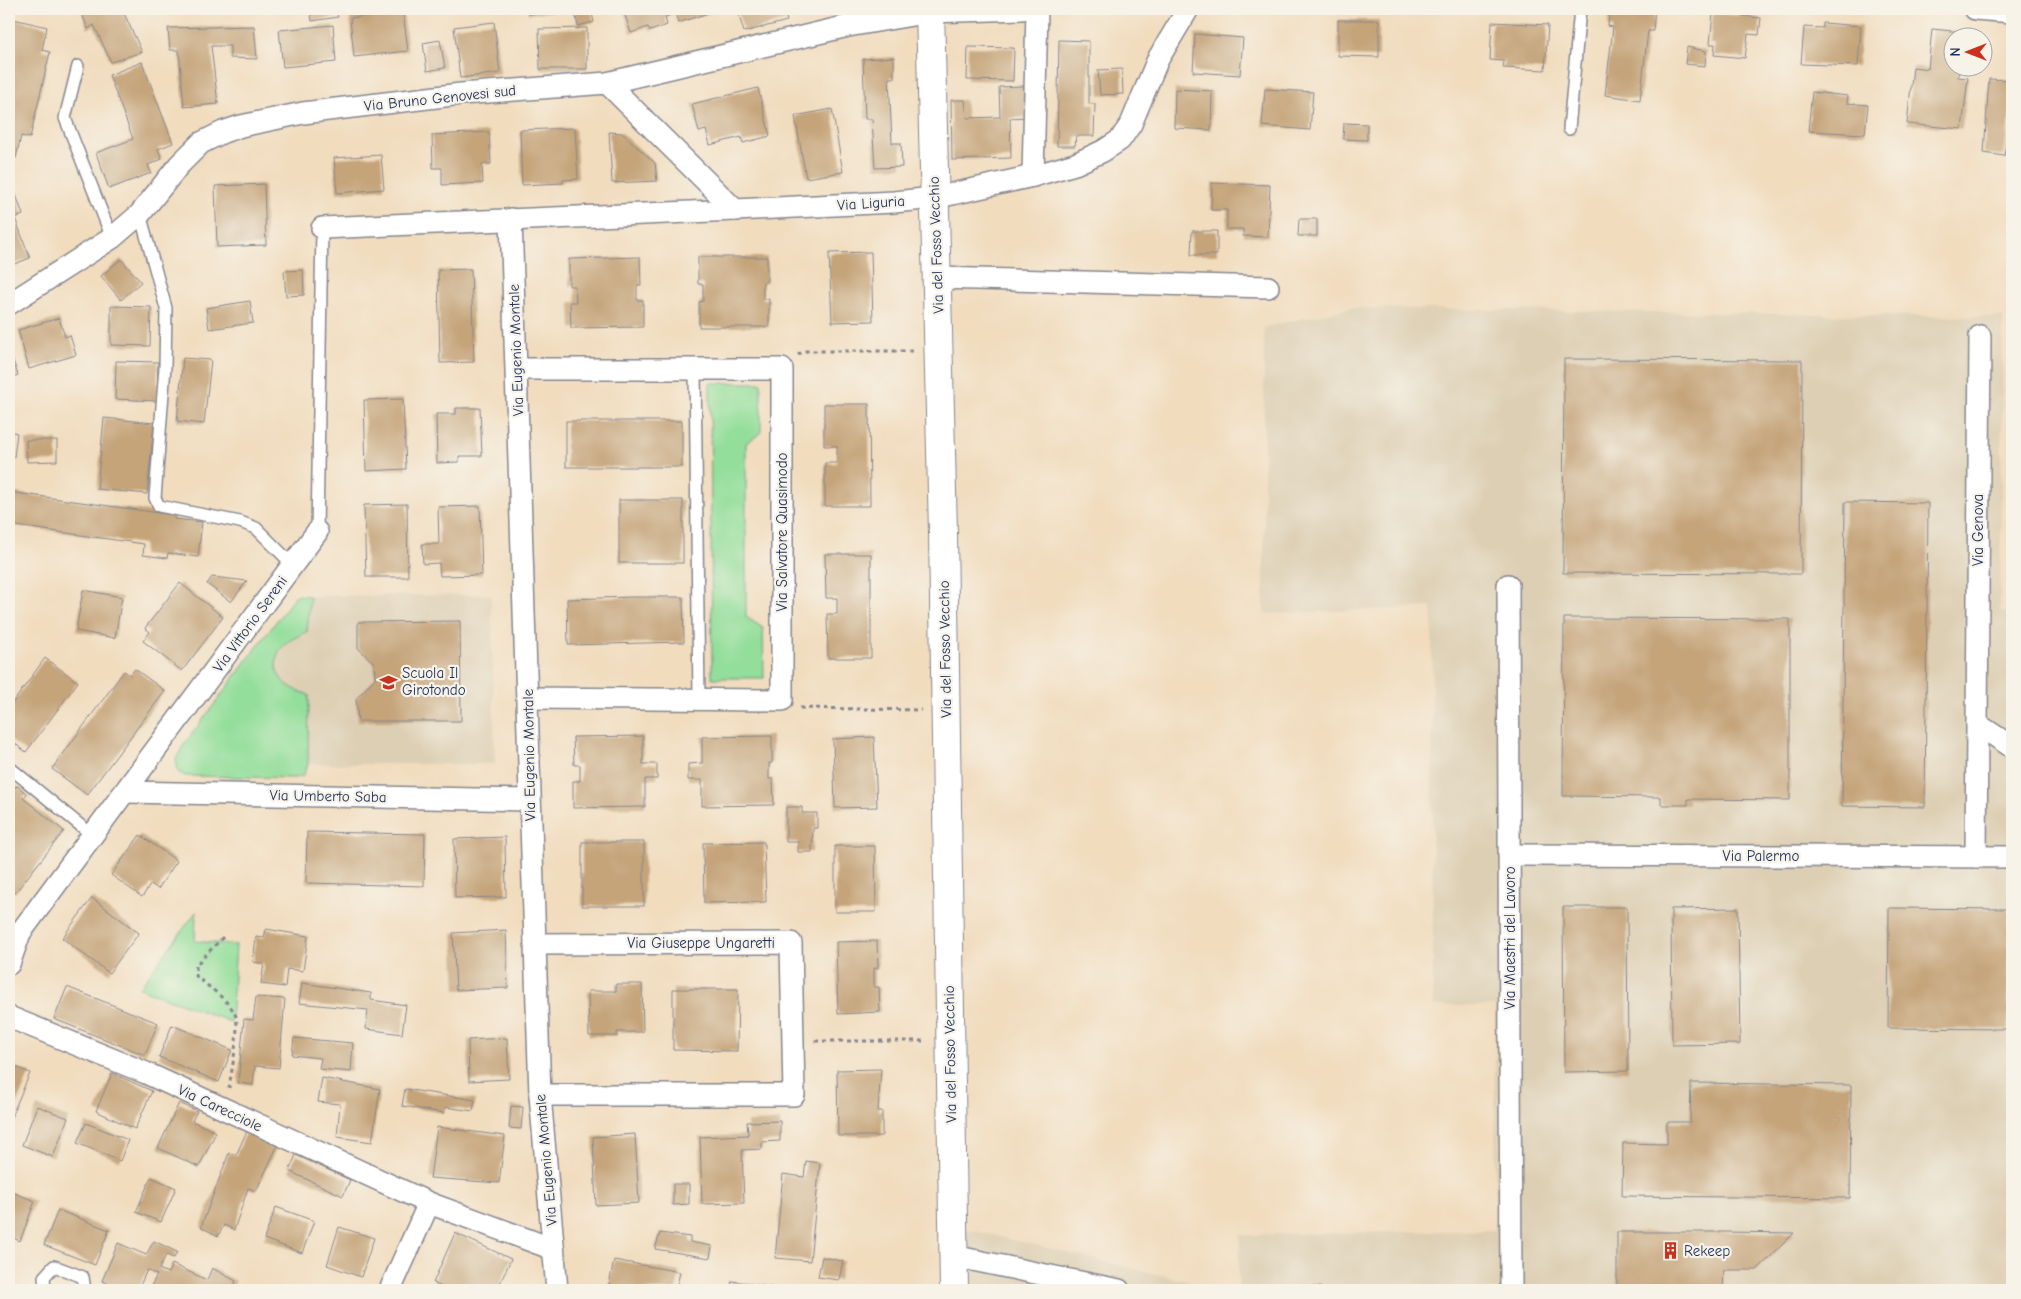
<svg xmlns="http://www.w3.org/2000/svg" width="2021" height="1299" viewBox="0 0 2021 1299" font-family="'Comic Neue',sans-serif">
<style>
.built{fill:#ddcfb4}
.green{fill:#93de9a;stroke:#57867c}
.building{fill:#c5a47a}
.lines{fill:none;stroke-linecap:round;stroke-linejoin:round}
.lane-casing{stroke:#86868e;stroke-width:14}
.street-casing{stroke:#86868e;stroke-width:24}
.secondary-casing{stroke:#86868e;stroke-width:30}
.path{stroke:#86868e;stroke-width:3;stroke-dasharray:4 4;stroke-linecap:butt}
.lane{stroke:#fff;stroke-width:11}
.street{stroke:#fff;stroke-width:21}
.secondary{stroke:#fff;stroke-width:28}
.labels{text-anchor:middle;stroke-width:4.5;stroke-linejoin:round;paint-order:stroke}
.street-label{font-size:15px;fill:#1b2f5e;stroke:#f7f3e8}
.poi-label{font-size:15px;fill:#1b2f5e;stroke:#f7f3e8;text-anchor:start}
</style>
<rect width="100%" height="100%" fill="#f7f3e8"/>
<filter id="ink" filterUnits="userSpaceOnUse"><feTurbulence type="fractalNoise" baseFrequency=".02" numOctaves="2"/><feDisplacementMap in="SourceGraphic" scale="10" xChannelSelector="R" yChannelSelector="G"/><feConvolveMatrix kernelMatrix="1 2 1 2 8 2 1 2 1" color-interpolation-filters="sRGB"/></filter>
<filter id="wash" filterUnits="userSpaceOnUse"><feTurbulence type="fractalNoise" baseFrequency=".0096" numOctaves="4" result="noise"/><feDisplacementMap in="SourceGraphic" scale="20" xChannelSelector="R" yChannelSelector="G"/><feGaussianBlur stdDeviation="1.12" result="paint"/><feColorMatrix in="noise" values="0 0 0 0 0 0 0 0 0 0 0 0 0 0 0 0 0 1.4 0 .05"/><feComposite in="paint" operator="in"/></filter>
<g filter="url(#wash)">
<rect width="100%" height="100%" fill="#f1dcbe"/>
<g class="built">
<path d="M1350 308 2003 317 2000 612 2012 613V1290H1238L1240 1235 1495 1230V1006H1433L1432 607 1264 614V327Z"/>
<path d="M491 595 495 764H308L309 695 289 686 279 678 276 663 279 650 291 638 307 632 310 596Z"/>
<path d="M944 1225 971 1230 1224 1290H944Z"/>
</g>
<g class="green">
<path d="M710 383H761V433L746 443V617L763 628 764 678H712Z"/>
<path d="M296 595 310 596 307 632C290 639 272 648 277 670 279 677 282 681 288 685 294 690 302 692 309 695L308 764 303 776 295 778 185 776 178 772 176 759 183 746Z"/>
<path d="M196 912 195 941 236 945 231 1022 139 988Z"/>
</g>
<g id="blocks">
<g class="building">
<path d="M80 9H122L142 52 111 62 94 25 88 29Z"/>
<path d="M310 9H336L338 17 312 21Z"/>
<path d="M528 9H561L562 11 528 14Z"/>
<path d="M574 9H591L594 22 578 26Z"/>
<path d="M623 9H716L717 10 678 23 675 13 665 17 667 25 650 31 648 27 631 33Z"/>
<path d="M737 9H784L787 21 744 32Z"/>
<path d="M1610 9H1655L1653 31H1648L1640 100 1605 95 1613 27 1608 26Z"/>
<path d="M403 12 408 51 354 57 350 18Z"/>
<path d="M1713 13 1761 18 1759 35 1748 34 1745 58 1714 55 1715 44H1710Z"/>
<path d="M9 18 47 27 42 50 50 52 30 138 21 136 16 158 9 156Z"/>
<path d="M1338 20H1379V57L1338 56Z"/>
<path d="M494 22 500 73 460 78 454 27Z"/>
<path d="M1492 22 1548 25 1545 70 1503 68 1504 61 1490 60Z"/>
<path d="M1823 23 1861 26 1858 66 1801 64 1804 27 1823 28Z"/>
<path d="M333 25 336 62 283 67 279 30Z"/>
<path d="M254 26 257 59 230 58V46H211L218 104 184 107 179 50H170L168 28Z"/>
<path d="M587 28V69H540L539 29Z"/>
<path d="M1932 29 1962 32V38H1954V68H1959L1958 77 1968 78 1962 129 1907 124 1913 67 1928 69Z"/>
<path d="M1195 34 1243 38 1240 75 1193 72Z"/>
<path d="M440 40 445 68 427 71 423 43Z"/>
<path d="M1059 40 1089 41V104H1095L1094 136H1076L1075 146H1057Z"/>
<path d="M968 47 1014 48 1013 81 967 80Z"/>
<path d="M1687 47 1706 51 1705 66 1685 64Z"/>
<path d="M894 57V78H889L892 143H901L902 167 875 168 872 119H865L863 59Z"/>
<path d="M142 62 173 143 158 149 162 159 148 165 151 173 109 189 96 153 133 139 109 75Z"/>
<path d="M1122 69 1123 94 1100 95 1098 70Z"/>
<path d="M1989 79 2012 80V101L2004 156 1984 153Z"/>
<path d="M1024 86 1026 117 1010 118 1011 158 952 160 951 100H965L967 118 1000 117 999 87Z"/>
<path d="M758 88 770 136 743 143 741 137 710 145 706 130 699 132 692 104Z"/>
<path d="M1175 89 1212 91 1211 130 1174 128Z"/>
<path d="M1265 89 1313 92 1310 130 1262 126Z"/>
<path d="M1812 92 1848 96 1847 103 1868 105 1865 134 1808 131Z"/>
<path d="M832 109 843 172 806 178 795 116Z"/>
<path d="M1344 123 1367 124V140L1343 139Z"/>
<path d="M575 128 578 179 563 180V183L522 185 520 130Z"/>
<path d="M489 132 491 164H482L483 183 442 185V168H433L432 135Z"/>
<path d="M609 132 622 133 655 163 657 181 612 183Z"/>
<path d="M381 155 384 189 337 193 334 158Z"/>
<path d="M12 183 23 215 15 218 30 258 9 266V184Z"/>
<path d="M1212 183 1270 185 1268 237 1243 236V229H1227V210H1211Z"/>
<path d="M264 184 266 245 217 247 215 186Z"/>
<path d="M1299 219H1317V236H1298Z"/>
<path d="M1192 231H1217V255H1191Z"/>
<path d="M871 252 873 321 832 322 829 253Z"/>
<path d="M640 257 641 285H637V300H643V327L571 328 570 302H576L575 286H569V259Z"/>
<path d="M698 257H767V282H763V299H769V327H699V302L703 301V284H698Z"/>
<path d="M121 259 141 282 121 300 101 276Z"/>
<path d="M471 269 474 362 440 363 438 270Z"/>
<path d="M303 270 304 295 286 296 284 271Z"/>
<path d="M250 301 253 323 209 329 206 308Z"/>
<path d="M111 306 151 307 150 346 111 345Z"/>
<path d="M59 318 65 337 70 335 76 355 29 369 18 330Z"/>
<path d="M9 349 18 375 9 378Z"/>
<path d="M183 358 211 360 204 424 177 421Z"/>
<path d="M1564 359 1802 360 1801 574 1563 573Z"/>
<path d="M116 361 158 362 157 401 115 399Z"/>
<path d="M403 399 406 469 366 471 364 400Z"/>
<path d="M824 404H869L870 506H825V463H837V446H824Z"/>
<path d="M456 408H480L482 456H459V462L437 463 436 414H456Z"/>
<path d="M104 418 154 423 147 494 97 489Z"/>
<rect x="566" y="421" width="116" height="46"/>
<path d="M9 431 17 433 14 457H9Z"/>
<path d="M26 440H57V461L27 462Z"/>
<path d="M9 492 174 515V519L202 522 198 557 168 553 167 558 143 555 144 544 9 525Z"/>
<rect x="619" y="500" width="64" height="63"/>
<path d="M1845 502 1928 503 1925 807 1842 806Z"/>
<path d="M407 504 408 577H366L364 505Z"/>
<path d="M480 506 482 575 440 576 439 563 423 564 422 544H439L438 507Z"/>
<path d="M825 554H871V658H828L827 614H837V598H826Z"/>
<path d="M212 577 247 581 231 602 207 584Z"/>
<path d="M180 583 223 617 182 671 143 641 150 632 145 628Z"/>
<path d="M83 590 122 597 115 638 76 631Z"/>
<path d="M632 597H683L684 642 568 645 567 599Z"/>
<path d="M1564 618 1790 619V800L1688 799V805H1661V797L1563 796Z"/>
<path d="M460 621 461 721H358L356 699 375 678 374 663 358 648V622Z"/>
<path d="M45 658 78 682 26 752 9 739V708Z"/>
<path d="M135 669 165 691 87 795 52 769 124 671 130 675Z"/>
<path d="M643 736V764H657V779H645V807L573 808V781H580V765H574L573 737Z"/>
<path d="M772 736V763H769V779H773L774 805 702 806V780H688V764L702 763V737Z"/>
<path d="M874 737 877 807 835 808 833 739Z"/>
<path d="M18 786 27 794 23 798 64 831 15 893 9 888V789Z"/>
<path d="M786 807H802V813H817V828H813L812 852H798V842H786Z"/>
<path d="M307 832 425 834 424 886 306 883Z"/>
<path d="M140 835 177 861 158 889 151 884 142 897 111 875Z"/>
<path d="M505 837 506 897 455 898 454 839Z"/>
<rect x="582" y="842" width="62" height="64"/>
<path d="M764 842 766 902 704 903 703 843Z"/>
<path d="M835 846H875L876 912H835Z"/>
<path d="M92 898 139 933 109 973 62 938Z"/>
<path d="M1563 907H1627L1628 1071 1564 1072Z"/>
<path d="M1738 908 1740 1044 1672 1045 1671 909Z"/>
<path d="M1889 908 2009 909 2008 1029 1888 1028Z"/>
<path d="M266 929 308 936 303 971 287 969 285 987 261 984 264 964 253 962 256 937 264 938Z"/>
<path d="M506 930 508 988 456 990 453 933Z"/>
<path d="M877 941 878 968H874V987H879L880 1012 838 1014 836 942Z"/>
<path d="M302 983 371 993V1000L406 1005 402 1034 366 1029 368 1010 299 1003Z"/>
<path d="M616 984H642L643 1032H617V1036H589L588 991H616Z"/>
<path d="M67 987 158 1023 145 1055 54 1019Z"/>
<path d="M673 989H738L737 1051 673 1050Z"/>
<path d="M256 997 285 999 279 1068 255 1066 253 1085 238 1083 244 1019 253 1020Z"/>
<path d="M172 1025 232 1050 219 1082 159 1057Z"/>
<path d="M294 1038 353 1043 351 1072 319 1069 321 1058 292 1055Z"/>
<path d="M507 1038 509 1079 469 1081 468 1040Z"/>
<path d="M9 1064 30 1073 9 1122Z"/>
<path d="M881 1069 878 1111H882V1136H838L837 1070Z"/>
<path d="M112 1073 152 1091 135 1129 96 1111Z"/>
<path d="M322 1078 380 1089 372 1142 337 1137 340 1104 318 1102Z"/>
<path d="M1691 1083 1851 1085 1850 1198 1622 1196 1623 1143 1667 1144V1122H1690Z"/>
<path d="M405 1089 475 1100 473 1111 445 1107 444 1113 402 1106Z"/>
<path d="M179 1103 197 1111 192 1121 216 1132 199 1167 158 1148Z"/>
<path d="M37 1106 68 1118 53 1157 22 1145Z"/>
<path d="M511 1106 523 1107 521 1129 509 1128Z"/>
<path d="M780 1121V1141L762 1142V1149L742 1150 744 1203 702 1204 700 1137 748 1135 747 1122Z"/>
<path d="M86 1123 128 1140 120 1161 77 1143Z"/>
<path d="M437 1127 505 1136 499 1183 430 1178Z"/>
<path d="M248 1129 278 1145 256 1191 248 1188 234 1230 224 1225 218 1236 201 1227 229 1153 236 1155Z"/>
<path d="M635 1134 639 1203 596 1205 593 1137Z"/>
<path d="M296 1155 350 1180 343 1196 289 1171Z"/>
<path d="M806 1161 820 1163 810 1261 775 1258 783 1174 804 1177Z"/>
<path d="M151 1177 176 1188 161 1222 136 1212Z"/>
<path d="M673 1184H689V1204L673 1205Z"/>
<path d="M9 1191 35 1201 20 1241 9 1236Z"/>
<path d="M276 1207 314 1221 302 1253 264 1239Z"/>
<path d="M58 1210 109 1230 95 1265 44 1245Z"/>
<path d="M339 1227 374 1238 361 1277 327 1265Z"/>
<path d="M1617 1232H1723L1794 1233 1757 1270H1724L1723 1290H1617Z"/>
<path d="M455 1233 511 1259 497 1290H448L433 1283Z"/>
<path d="M660 1233 690 1237V1242L712 1246 710 1258 655 1249Z"/>
<path d="M154 1241 177 1252 174 1258 166 1255 159 1269 168 1273 172 1264 207 1280 212 1268 236 1281 232 1290H149L157 1275 147 1270 138 1290 121 1285 120 1289 102 1281 118 1243 146 1255Z"/>
<path d="M822 1257 843 1261 839 1280 818 1277Z"/>
<path d="M614 1260 680 1272 676 1290H608Z"/>
<path d="M732 1281 783 1289V1290H730Z"/>
<rect x="1306" y="1287" width="14" height="3"/>
</g>
</g>
</g>
<g filter="url(#ink)">
<use href="#blocks" fill-opacity="0" stroke="#86868e" stroke-width="1"/>
<g class="lines">
<defs>
<g id="lane">
<path d="M78 66 65 118 112 238"/>
<path d="M1569 129 1580 9"/>
<path d="M140 214 166 308 165 367 155 498 159 506 240 522 256 528 293 565"/>
<path d="M695 369 699 699"/>
<path d="M317 532 322 228"/>
<path d="M9 767 92 835"/>
<path d="M45 1290 44 1277 54 1266 83 1277 85 1290"/>
</g>
<g id="street">
<path d="M1975 9 2012 12"/>
<path d="M607 83 735 210 894 202 934 198 1033 176 1075 164 1103 151 1120 140 1131 124 1158 59 1188 9"/>
<path d="M1033 176 1037 9"/>
<path d="M511 219 540 1095 557 1290"/>
<path d="M322 228 735 210"/>
<path d="M937 278 1268 287"/>
<path d="M9 304 112 238 140 214 179 165 201 143 223 132 241 126 303 113 461 94 607 83 848 26 930 12 1022 9"/>
<path d="M517 369H782V700L528 698"/>
<path d="M1508 585 1511 1290"/>
<path d="M1977 724 2012 747"/>
<path d="M126 792 529 800"/>
<path d="M1509 855 2012 857"/>
<path d="M1976 857 1980 336"/>
<path d="M535 944 791 943 794 1095H540"/>
<path d="M9 964 20 933 317 532"/>
<path d="M9 1017 146 1073 429 1203 553 1249"/>
<path d="M953 1256 1119 1290"/>
<path d="M390 1290 429 1203"/>
</g>
<path id="secondary" d="M930 9 943 532 954 1290"/>
</defs>
<use href="#lane" class="lane-casing"/>
<use href="#street" class="street-casing"/>
<use href="#secondary" class="secondary-casing"/>
<g class="path">
<path d="M798 355 803 351H915"/>
<path d="M800 708 921 710"/>
<path d="M223 937 196 965V976C208 987 228 999 235 1014 241 1026 231 1073 229 1088"/>
<path d="M815 1041H926"/>
</g>
<use href="#lane" class="lane"/>
<use href="#street" class="street"/>
<use href="#secondary" class="secondary"/>
</g>
</g>
<defs>
<symbol id="school-bare" viewBox="-9 -9 18 18"><path d="M0-5L7-2L0 1L-7-2ZM-4 1L0 2.5L4 1V4Q0 6-4 4Z" fill="#c8321e" stroke="#f7f3e8" stroke-width="2.5" paint-order="stroke"/></symbol>
<symbol id="building-bare" viewBox="-9 -9 18 18"><path d="M-4-6H4V6H1V3H-1V6H-4ZM-2.5-4.3h1.7v1.8h-1.7ZM.8-4.3h1.7v1.8H.8ZM-2.5-1h1.7V.8h-1.7ZM.8-1h1.7V.8H.8Z" fill="#c8321e" stroke="#f7f3e8" stroke-width="2.5" paint-order="stroke"/></symbol>
</defs>
<g fill-rule="evenodd">
<use href="#school-bare" x="376" y="670" width="25" height="25"/>
<use href="#building-bare" x="1658" y="1238" width="25" height="25"/>
</g>
<g class="labels">
<g class="street-label">
<text transform="translate(440 98) rotate(-6)" y="5">Via Bruno Genovesi sud</text>
<text transform="translate(871 203) rotate(-4)" y="5">Via Liguria</text>
<text transform="translate(936 245) rotate(-92)" y="5">Via del Fosso Vecchio</text>
<text transform="translate(516 350) rotate(-92)" y="5">Via Eugenio Montale</text>
<text transform="translate(1978 530) rotate(-90)" y="5">Via Genova</text>
<text transform="translate(782 532) rotate(-90)" y="5">Via Salvatore Quasimodo</text>
<text transform="translate(250 624) rotate(-54)" y="5">Via Vittorio Sereni</text>
<text transform="translate(945 649) rotate(-91)" y="5">Via del Fosso Vecchio</text>
<text transform="translate(529 755) rotate(-91)" y="5">Via Eugenio Montale</text>
<text transform="translate(328 796) rotate(1)" y="5">Via Umberto Saba</text>
<text x="1761" y="861">Via Palermo</text>
<text transform="translate(1510 938) rotate(-90)" y="5">Via Maestri del Lavoro</text>
<text x="701" y="948">Via Giuseppe Ungaretti</text>
<text transform="translate(950 1054) rotate(-91)" y="5">Via del Fosso Vecchio</text>
<text transform="translate(220 1108) rotate(25)" y="5">Via Carecciole</text>
<text transform="translate(546 1160) rotate(-95)" y="5">Via Eugenio Montale</text>
</g>
<g class="poi-label">
<text x="402" y="678">Scuola Il<tspan x="402" dy="17">Girotondo</tspan></text>
<text x="1684" y="1256">Rekeep</text>
</g>
</g>
<rect width="2021" height="1299" fill="none" stroke="#f7f3e8" stroke-width="30"/>
<g transform="translate(1968 52) rotate(270)"><circle r="24" fill="#f7f3e8" stroke="#9fa5b1"/>
<path d="M0-4L9 19L0 12L-9 19Z" fill="#c8321e"/>
<text y="-8" font-size="14" font-weight="bold" text-anchor="middle" fill="#1b2f5e">N</text>
</g>
</svg>
